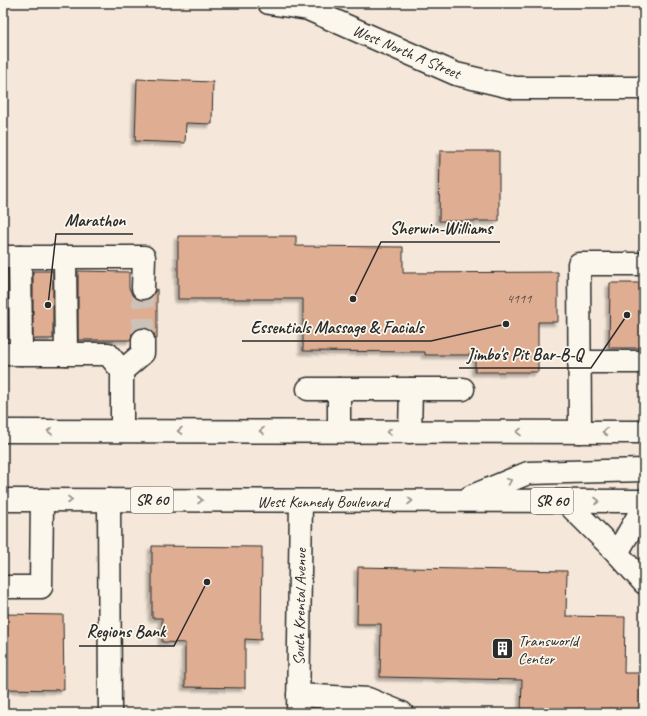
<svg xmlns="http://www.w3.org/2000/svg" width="647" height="716" viewBox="0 0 647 716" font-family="Caveat,sans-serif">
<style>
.building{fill:#dfad92;stroke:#2b2b2b;filter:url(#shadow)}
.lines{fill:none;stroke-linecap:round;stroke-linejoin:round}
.minor-tunnel{stroke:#cdc2b7;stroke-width:22;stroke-dasharray:22 11;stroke-linecap:butt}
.minor-casing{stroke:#2b2b2b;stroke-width:25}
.major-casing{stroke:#2b2b2b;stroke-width:25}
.minor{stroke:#fbf7ec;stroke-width:22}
.major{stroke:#fbf7ec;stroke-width:22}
.oneway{stroke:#93918c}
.labels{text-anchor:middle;stroke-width:3.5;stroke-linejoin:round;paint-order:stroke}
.number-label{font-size:14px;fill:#584c45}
.shield{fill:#fbf7ec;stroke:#696865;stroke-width:1}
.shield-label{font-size:15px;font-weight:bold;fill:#2b2b2b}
.street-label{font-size:16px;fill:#2b2b2b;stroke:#fbf7ec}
.poi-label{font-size:16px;fill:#2b2b2b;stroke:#fbf7ec;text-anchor:start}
.leader{fill:none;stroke:#2b2b2b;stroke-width:1.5}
.callout-dot{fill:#2b2b2b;stroke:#fbf7ec;stroke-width:1.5}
.callout-label{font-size:17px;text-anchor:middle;font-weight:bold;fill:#2b2b2b;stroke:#fbf7ec;stroke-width:3.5;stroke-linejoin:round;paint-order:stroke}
</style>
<defs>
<filter id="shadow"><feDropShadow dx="-3.5" dy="3.5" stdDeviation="1" flood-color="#0004"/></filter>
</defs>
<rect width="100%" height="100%" fill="#f5e8da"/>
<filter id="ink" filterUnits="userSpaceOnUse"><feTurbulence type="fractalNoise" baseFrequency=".025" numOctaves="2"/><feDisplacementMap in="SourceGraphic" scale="8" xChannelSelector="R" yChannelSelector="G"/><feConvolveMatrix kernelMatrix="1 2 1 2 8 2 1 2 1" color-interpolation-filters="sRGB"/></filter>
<g filter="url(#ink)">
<g class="building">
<path d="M137 79 213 82 212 124 186 123 185 143 135 141Z"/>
<path d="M440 151H499V221H439Z"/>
<path d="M178 236H296V246L403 247V273L558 272V322H538V372H475V355H425V352L303 351V299H178Z"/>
<rect x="3" y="271" width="5" height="68"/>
<rect x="33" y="271" width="20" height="68"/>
<path d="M78 271 129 272V288L132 294 136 298 142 300 149 299 157 289V339H155L154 333 150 329 143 328 137 329 132 333 131 340H78Z"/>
<path d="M610 283H644V348H609Z"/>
<path d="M152 546 262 547 261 640 245 639V688L185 687V643L162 642V618H152Z"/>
<path d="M358 567 567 571 566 616 625 617 624 673H641V713H521L522 680 380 677 381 624H357Z"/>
<path d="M3 614 63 615 64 690 3 689Z"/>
</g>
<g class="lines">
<path class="minor-tunnel" d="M143 340V288"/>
<defs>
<g id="minor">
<path d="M269 3 308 9 456 74 515 88H644"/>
<path d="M3 257H144L143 288"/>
<path d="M20 257 21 354"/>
<path d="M65 257 66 354"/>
<path d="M3 354H108L122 371V431"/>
<path d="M579 362H644"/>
<path d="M122 371 143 353V340"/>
<path d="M308 389H463"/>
<path d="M339 389V431"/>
<path d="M410 432 411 389"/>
<path d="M580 432 579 264H644"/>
<path d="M109 500 110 713"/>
<path d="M565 501 617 553 644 583"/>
<path d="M617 553 644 506"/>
<path d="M3 587H41L42 500"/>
<path d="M298 695 368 699 402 713"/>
<path d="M298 713 301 501"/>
</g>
<g id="major">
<path d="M3 431 644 432"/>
<path d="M470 497 528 473 644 470"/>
<path d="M3 500 644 501"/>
</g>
</defs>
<use href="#minor" class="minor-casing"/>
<use href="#major" class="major-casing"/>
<use href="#minor" class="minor"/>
<use href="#major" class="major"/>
</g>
<defs><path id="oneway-chevron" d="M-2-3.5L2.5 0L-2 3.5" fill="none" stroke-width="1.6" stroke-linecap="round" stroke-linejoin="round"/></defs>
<g class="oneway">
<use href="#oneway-chevron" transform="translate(50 431) rotate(-180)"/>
<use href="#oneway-chevron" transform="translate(180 431) rotate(-180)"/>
<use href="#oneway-chevron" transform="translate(262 431) rotate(180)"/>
<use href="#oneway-chevron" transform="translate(389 432) rotate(-180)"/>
<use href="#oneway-chevron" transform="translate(519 432) rotate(180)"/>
<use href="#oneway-chevron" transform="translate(605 432) rotate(-180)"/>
<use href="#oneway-chevron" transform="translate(509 481) rotate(-22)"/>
<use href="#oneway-chevron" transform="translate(70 500)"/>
<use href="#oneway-chevron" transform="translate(200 500)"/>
<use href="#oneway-chevron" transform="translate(410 501)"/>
<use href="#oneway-chevron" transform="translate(597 501)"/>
</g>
</g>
<defs>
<symbol id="building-square" viewBox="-11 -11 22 22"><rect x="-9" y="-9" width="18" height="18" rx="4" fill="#2b2b2b" stroke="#fbf7ec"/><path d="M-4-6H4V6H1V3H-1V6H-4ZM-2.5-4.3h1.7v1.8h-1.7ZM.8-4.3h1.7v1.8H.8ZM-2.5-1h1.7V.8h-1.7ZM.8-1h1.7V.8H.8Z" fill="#fff"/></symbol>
</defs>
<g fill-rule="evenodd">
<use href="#building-square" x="490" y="636" width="25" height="25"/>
</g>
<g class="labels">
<g class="number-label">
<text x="519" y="303">4111</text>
</g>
<g class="shield">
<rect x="131" y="487" width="42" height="26" rx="3"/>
<rect x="531" y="488" width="42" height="26" rx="3"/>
</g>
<g class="shield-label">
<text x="152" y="505">SR 60</text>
<text x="552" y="506">SR 60</text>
</g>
<g class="street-label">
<text transform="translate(407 51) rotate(23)" y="6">West North A Street</text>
<text x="323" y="507">West Kennedy Boulevard</text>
<text transform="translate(299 607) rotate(-89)" y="6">South Krental Avenue</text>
</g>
<g class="poi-label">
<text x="518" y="646">Transworld<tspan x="518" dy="18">Center</tspan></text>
</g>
</g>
<path class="leader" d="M48 305L56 234H133M353 299L381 242H500M506 324L431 341H242M627 315L591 368H459M207 582L174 646H79"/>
<g class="callout-dot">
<circle cx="48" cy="305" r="4"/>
<circle cx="353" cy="299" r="4"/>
<circle cx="506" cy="324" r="4"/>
<circle cx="627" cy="315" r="4"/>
<circle cx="207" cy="582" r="4"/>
</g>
<g class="callout-label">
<text x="95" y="226">Marathon</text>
<text x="441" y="234">Sherwin-Williams</text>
<text x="337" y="333">Essentials Massage &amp; Facials</text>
<text x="525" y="360">Jimbo's Pit Bar-B-Q</text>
<text x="126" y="637">Regions Bank</text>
</g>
<rect width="647" height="716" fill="none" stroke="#fbf7ec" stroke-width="16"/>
<rect x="8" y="8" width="631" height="700" fill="none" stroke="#2b2b2b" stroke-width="1.5" filter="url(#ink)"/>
</svg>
